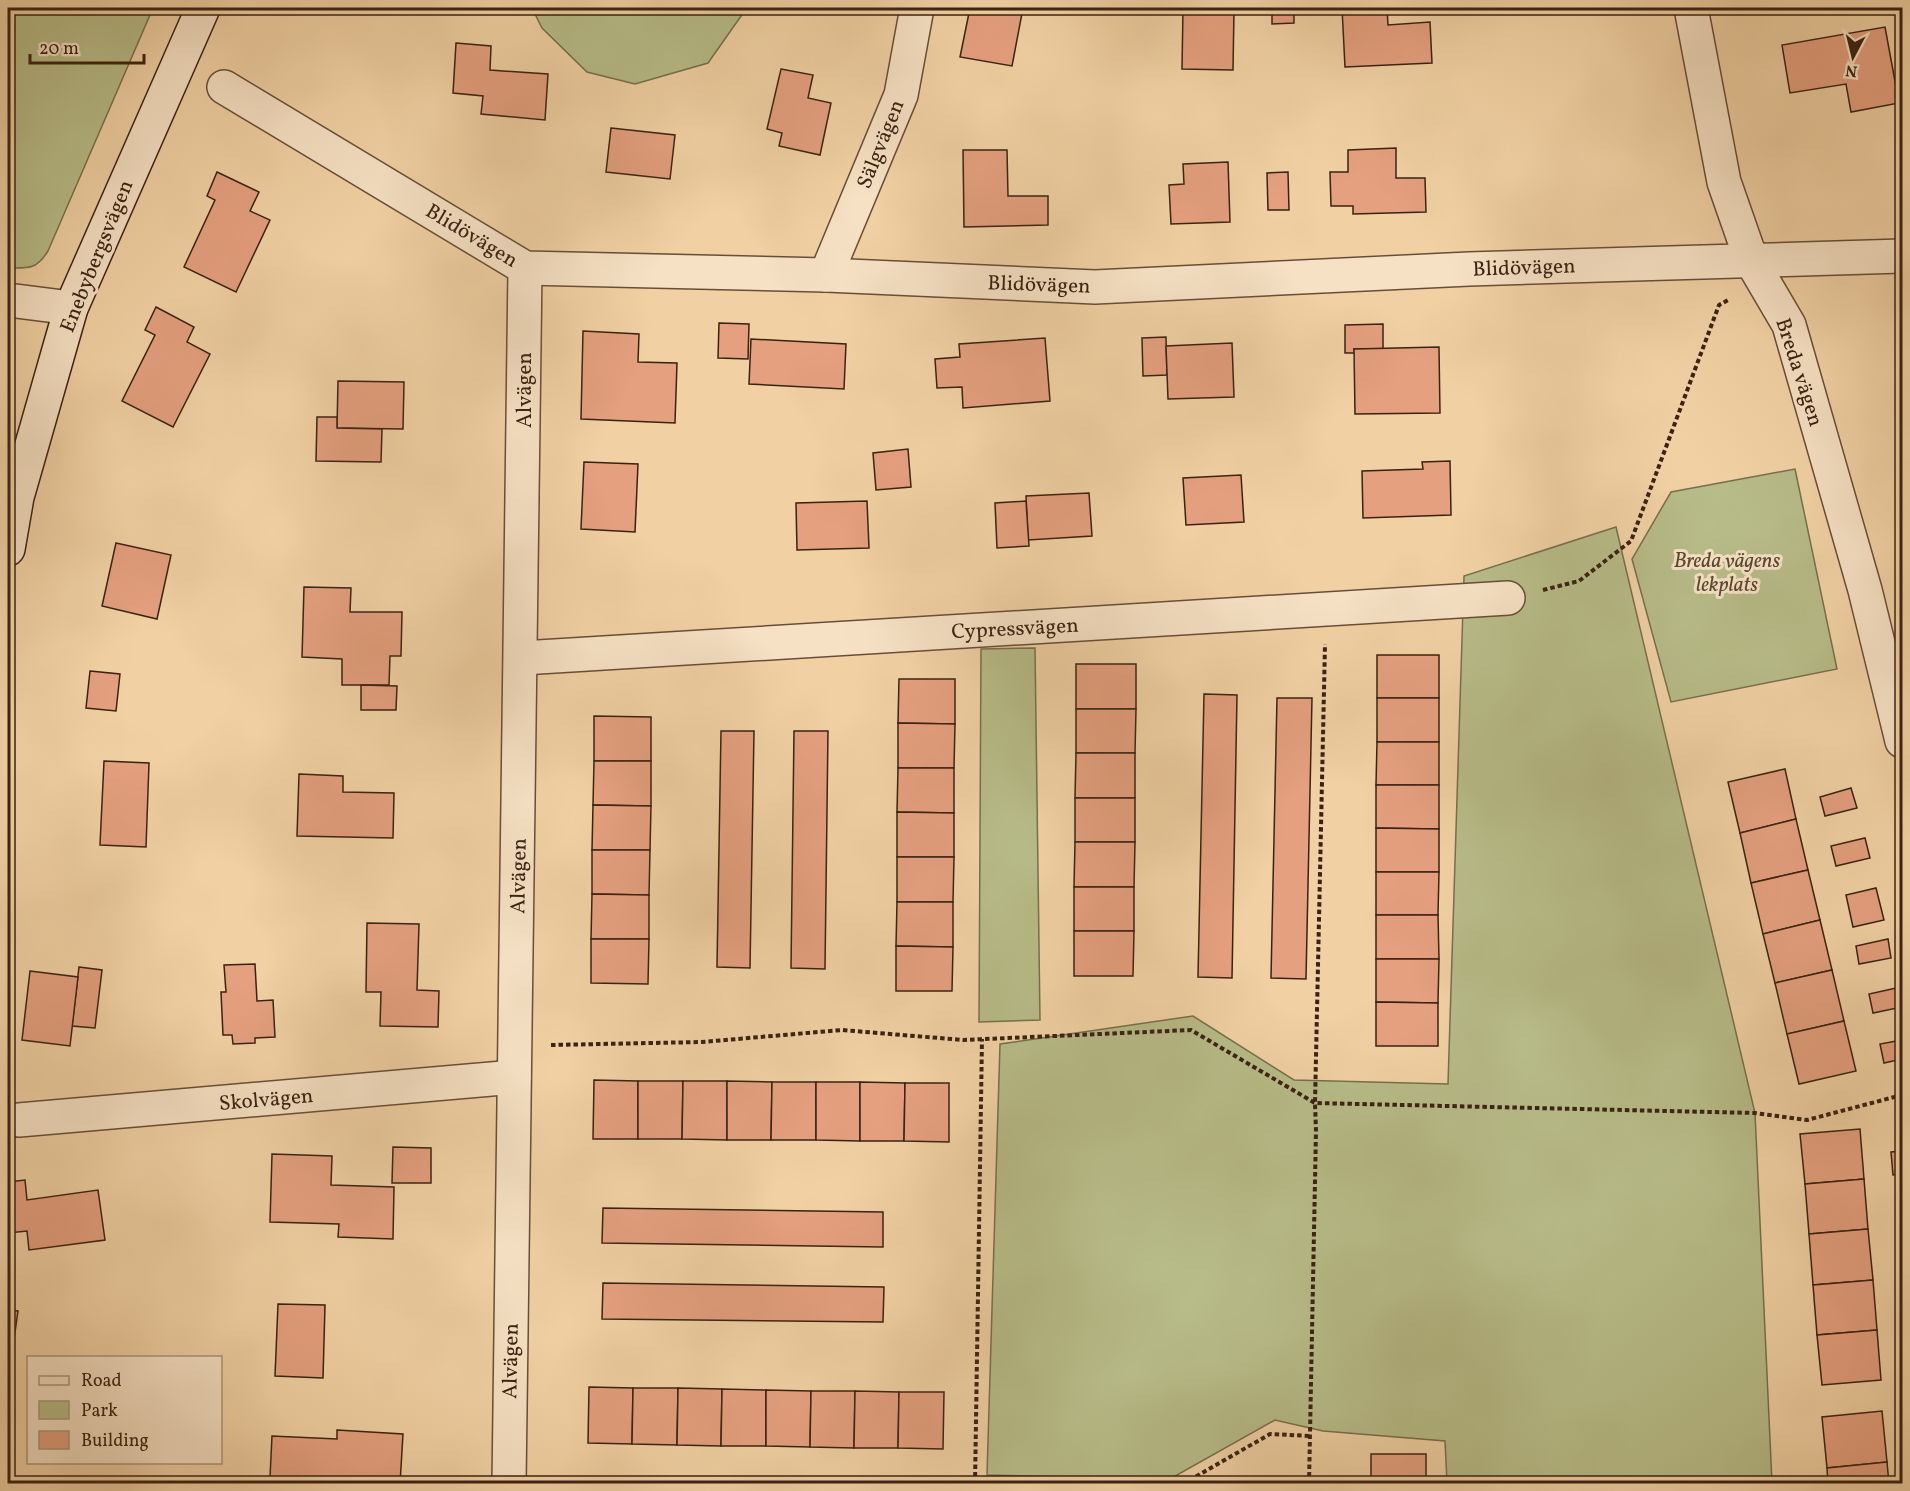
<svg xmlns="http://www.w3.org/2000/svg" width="1910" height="1491" viewBox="0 0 1910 1491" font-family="Vollkorn,serif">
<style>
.green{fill:#b7bc88;stroke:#786f4e;stroke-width:1.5}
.building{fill:#e5a07f;stroke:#3a2213;stroke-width:1.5}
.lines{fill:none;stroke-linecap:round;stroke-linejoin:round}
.minor-casing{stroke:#684e37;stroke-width:36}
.secondary-casing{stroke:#3a2213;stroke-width:36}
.path{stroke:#3a2213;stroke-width:4;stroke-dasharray:4.5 3;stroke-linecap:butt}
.minor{stroke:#f6e1c4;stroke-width:33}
.secondary{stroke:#f6e1c4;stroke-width:33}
.labels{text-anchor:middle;stroke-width:6;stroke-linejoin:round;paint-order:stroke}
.street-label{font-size:21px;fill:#3a2213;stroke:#f6e1c4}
.park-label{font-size:21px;font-style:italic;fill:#594830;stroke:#f6e1c4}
</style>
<rect width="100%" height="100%" fill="#f1d1a4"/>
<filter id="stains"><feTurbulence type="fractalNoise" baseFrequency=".00333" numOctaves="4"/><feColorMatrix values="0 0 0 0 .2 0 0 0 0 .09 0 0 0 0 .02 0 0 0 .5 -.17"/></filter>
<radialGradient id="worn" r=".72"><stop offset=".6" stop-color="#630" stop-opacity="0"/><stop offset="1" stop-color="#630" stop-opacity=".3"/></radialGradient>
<g class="green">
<path d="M8 8H153L48 251C36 270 29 268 8 268Z"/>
<path d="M532 8H745L746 9 708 63 635 84 587 72 542 28Z"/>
<path d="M1795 469 1837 669 1671 702 1632 559 1671 492Z"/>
<path d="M1616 527 1755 1113 1772 1483H1447L1445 1441 1323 1431 1275 1420 1170 1479 987 1475 1000 1044 1193 1016 1294 1080 1448 1084 1464 576Z"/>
<path d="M1035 648 1040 1020 979 1022 981 649Z"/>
</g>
<g class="building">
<path d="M970 8H1023L1012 66 960 57Z"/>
<path d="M1272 8H1294V23L1272 24Z"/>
<path d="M1342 8H1387L1388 25 1430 22 1432 63 1345 67Z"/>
<path d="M1183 9 1234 10 1233 70 1182 69Z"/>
<path d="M1885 27 1899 103 1851 112 1846 84 1790 93 1782 45Z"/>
<path d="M456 43 491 46 490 70 548 74 545 120 481 114 483 96 453 93Z"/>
<path d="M781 69 813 75 808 98 831 103 820 155 779 146 782 133 767 129Z"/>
<path d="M611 128 675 135 670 179 606 172Z"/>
<path d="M1396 148V178H1425L1426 212 1353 214V206H1331L1330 172H1348V150Z"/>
<path d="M963 150H1007L1008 196H1048V225L964 227Z"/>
<path d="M1228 162 1230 222 1171 224 1169 185 1184 184 1183 164Z"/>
<path d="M217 172 259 192 250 211 270 220 236 292 184 267 215 200 207 196Z"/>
<path d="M1288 172 1289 210H1268L1267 173Z"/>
<path d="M156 307 194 327 187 342 210 354 173 427 122 401 155 335 145 330Z"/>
<path d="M719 323 749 324 748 359 718 358Z"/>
<path d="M1383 324V349H1354L1355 353H1345V325Z"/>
<path d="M583 331 639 334 638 362 677 363 675 423 581 419Z"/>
<path d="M1166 337 1167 375 1143 376 1142 338Z"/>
<path d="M1045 338 1050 401 963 408 962 387 937 388 935 359 960 357 959 344Z"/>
<path d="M751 339 846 344 844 389 749 384Z"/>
<path d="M1232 343 1234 397 1168 399 1166 346Z"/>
<path d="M1439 347 1440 413 1355 414 1354 349Z"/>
<path d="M338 381 404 382 403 429 337 428Z"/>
<path d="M317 417H337V428L382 429 381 462 316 461Z"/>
<path d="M908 449 911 487 876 490 873 453Z"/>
<path d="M1450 461 1451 515 1363 518 1362 471 1423 469 1422 462Z"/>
<path d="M584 462 638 464 635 532 581 529Z"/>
<path d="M1241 475 1244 522 1186 525 1183 478Z"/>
<path d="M1089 493 1092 536 1028 540 1026 496Z"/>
<path d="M867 501 869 548 797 550 796 503Z"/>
<path d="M1026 501 1029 546 997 548 995 503Z"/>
<path d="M116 543 171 555 157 619 102 606Z"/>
<path d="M304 587 351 588 350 612H402L401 656H390L389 685H342V659L302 657Z"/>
<rect x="1377" y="655" width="62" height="43"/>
<rect x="1076" y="664" width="60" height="45"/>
<path d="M90 671 120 674 116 711 86 708Z"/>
<path d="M899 679H955V724L898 723Z"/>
<path d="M361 685 397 686 396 710H361Z"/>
<path d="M1204 694 1237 695 1232 978 1198 977Z"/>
<path d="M1277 698H1312L1306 979 1271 978Z"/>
<rect x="1377" y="698" width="62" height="44"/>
<path d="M1076 709H1136L1135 753H1076Z"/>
<path d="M594 716 651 717V761H594Z"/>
<path d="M898 723 955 724 954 768H898Z"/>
<path d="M721 731H754L750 968 717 967Z"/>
<path d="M794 731H828L825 969 791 968Z"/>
<path d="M1377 742H1439V785H1376Z"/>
<path d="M1076 753H1135V798H1075Z"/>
<path d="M104 761 149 763 146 847 100 845Z"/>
<path d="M594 761H651V806L593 805Z"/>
<path d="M898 768H954V813L897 812Z"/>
<path d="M1785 769 1796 819 1740 833 1728 782Z"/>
<path d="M299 774 343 776V792L394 793 393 838 297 836Z"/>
<path d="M1376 785H1439V829L1376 828Z"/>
<path d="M1851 788 1857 808 1825 816 1820 797Z"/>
<rect x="1075" y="798" width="60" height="44"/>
<path d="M593 805 651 806 650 850H592Z"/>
<path d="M897 812 954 813V857H897Z"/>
<path d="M1796 819 1808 870 1751 883 1740 833Z"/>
<path d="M1376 828 1439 829V872H1376Z"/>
<path d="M1865 838 1870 858 1836 866 1831 846Z"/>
<path d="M1075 842H1135L1134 887H1074Z"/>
<path d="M592 850H650L649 895 592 894Z"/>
<path d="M897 857H954L953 902H897Z"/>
<path d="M1808 870 1820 920 1763 934 1751 883Z"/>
<path d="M1376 872H1439L1438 915H1376Z"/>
<rect x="1074" y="887" width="60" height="44"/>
<path d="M1876 888 1884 920 1853 927 1846 895Z"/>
<path d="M592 894 649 895V939H591Z"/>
<path d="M897 902H953V947L896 946Z"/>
<path d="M1376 915H1438L1439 959H1376Z"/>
<path d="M1820 920 1832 970 1775 983 1763 934Z"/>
<path d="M367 923 419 924 417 990 439 991 438 1027 380 1026 381 992H366Z"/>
<path d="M1074 931H1134L1133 976H1074Z"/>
<path d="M591 939H649L648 984 591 983Z"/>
<path d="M1888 939 1891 958 1859 964 1856 946Z"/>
<path d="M896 946 953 947 952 991H896Z"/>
<path d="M1376 959H1439L1438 1003 1376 1002Z"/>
<path d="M255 964 257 1001 273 1000 275 1037 255 1038V1043L233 1044 232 1035H223L221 992H226L224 965Z"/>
<path d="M79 967 102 970 95 1028 72 1026Z"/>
<path d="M1832 970 1844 1021 1787 1034 1775 983Z"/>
<path d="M30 971 78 977 70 1046 22 1040Z"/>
<path d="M1901 987 1902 1007 1873 1013 1869 994Z"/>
<path d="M1376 1002 1438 1003V1046H1376Z"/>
<path d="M1844 1021 1856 1071 1799 1084 1787 1034Z"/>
<path d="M1902 1040V1059L1884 1063 1880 1044Z"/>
<path d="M594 1080 638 1081V1139H593Z"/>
<path d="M638 1081H683L682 1139H638Z"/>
<path d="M683 1081H727V1140L682 1139Z"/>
<path d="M727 1081 772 1082 771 1140H727Z"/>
<path d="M772 1082H816V1140H771Z"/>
<path d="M816 1082H860V1141L816 1140Z"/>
<path d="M860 1082 905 1083 904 1141H860Z"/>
<path d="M905 1083H949V1142L904 1141Z"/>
<path d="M1860 1129 1864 1179 1805 1184 1800 1134Z"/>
<path d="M393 1147 431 1148V1183H392Z"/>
<path d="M1902 1151V1174L1893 1175 1891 1152Z"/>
<path d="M272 1154 332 1156 331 1185 394 1187 393 1239 338 1237 339 1224 270 1222Z"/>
<path d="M1864 1179 1868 1229 1809 1234 1805 1184Z"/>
<path d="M25 1180 27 1200 98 1190 105 1240 29 1250 27 1231 8 1233V1182Z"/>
<path d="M1897 1203H1902V1225L1899 1226Z"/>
<path d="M603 1208 883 1212V1247L602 1243Z"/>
<path d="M1868 1229 1873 1280 1813 1285 1809 1234Z"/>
<path d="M1873 1280 1877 1330 1817 1335 1813 1285Z"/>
<path d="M603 1283 884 1287 883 1322 602 1319Z"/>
<path d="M278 1304 325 1305 323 1378 275 1376Z"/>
<path d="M8 1310 18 1311 10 1368H8Z"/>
<path d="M1877 1330 1881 1380 1822 1385 1817 1335Z"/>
<path d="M589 1387 633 1388 632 1444 588 1443Z"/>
<path d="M633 1388H678L677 1445 632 1444Z"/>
<path d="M678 1388 722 1389 721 1446 677 1445Z"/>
<path d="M722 1389 766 1390V1446H721Z"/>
<path d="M766 1390 811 1391 810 1447 766 1446Z"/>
<path d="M811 1391H855L854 1448 810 1447Z"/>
<path d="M855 1391 899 1392 898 1448H854Z"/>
<path d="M899 1392H944L943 1449 898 1448Z"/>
<path d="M1882 1411 1887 1462 1827 1468 1822 1417Z"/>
<path d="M337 1430 403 1434 400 1484H360V1482L322 1479 321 1484H277V1478L270 1477 272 1436 337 1439Z"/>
<rect x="1371" y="1454" width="55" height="30"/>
<path d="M1887 1462 1889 1484H1828L1827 1468Z"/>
</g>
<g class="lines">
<defs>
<g id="minor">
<path d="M1691 8 1724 182 1752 262 1789 325 1865 590 1902 741"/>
<path d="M224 87 525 268 826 275 1095 287 1469 269 1902 256"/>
<path d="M826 275 901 95 917 8"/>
<path d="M8 300 71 308"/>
<path d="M522 658 1508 598"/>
<path d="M19 1120 514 1077"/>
<path d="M509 1484C514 1078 522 673 525 268"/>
</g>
<path id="secondary" d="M8 549 17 497 71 308 203 8"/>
</defs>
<use href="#minor" class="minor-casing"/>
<use href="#secondary" class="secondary-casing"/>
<g class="path">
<path d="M1543 590 1579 581 1631 541 1719 305 1730 299"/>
<path d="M551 1045 702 1042 842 1030 963 1040 1191 1030 1315 1103 1755 1113 1807 1120 1902 1095"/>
<path d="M830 1484 853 1482 956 1484"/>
<path d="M975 1484 982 1039"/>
<path d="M1183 1484 1270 1434 1310 1436"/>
<path d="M1309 1484 1316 1131 1315 1103 1325 644"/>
</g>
<use href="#minor" class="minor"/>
<use href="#secondary" class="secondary"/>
</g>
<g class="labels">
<g class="street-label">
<text transform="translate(880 144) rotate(-68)" y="7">Sälgvägen</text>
<text transform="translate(472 235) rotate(31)" y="7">Blidövägen</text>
<text transform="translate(96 256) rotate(-68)" y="7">Enebybergsvägen</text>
<text transform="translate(1524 267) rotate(-2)" y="7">Blidövägen</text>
<text transform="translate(1039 284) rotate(2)" y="7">Blidövägen</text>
<text transform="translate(1800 372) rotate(72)" y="7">Breda vägen</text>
<text transform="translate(524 390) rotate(-90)" y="7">Alvägen</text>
<text transform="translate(1015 628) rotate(-3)" y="7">Cypressvägen</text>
<text transform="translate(518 876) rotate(-89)" y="7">Alvägen</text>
<text transform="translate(266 1099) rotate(-5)" y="7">Skolvägen</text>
<text transform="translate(510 1361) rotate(-89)" y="7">Alvägen</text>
</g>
<g class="park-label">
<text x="1727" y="567">Breda vägens<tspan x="1727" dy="24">lekplats</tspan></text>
</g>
</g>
<rect width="1910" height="1491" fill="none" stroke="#f1d1a4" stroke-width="30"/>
<rect x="9" y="9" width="1892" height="1473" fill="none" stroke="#3a2213" stroke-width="3"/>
<rect x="15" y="15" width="1880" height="1461" fill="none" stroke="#3a2213" stroke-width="1.5"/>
<rect x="27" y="1356" width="195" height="108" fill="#f6e1c4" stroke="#ab957d" stroke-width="1.5"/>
<rect x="39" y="1376" width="30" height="9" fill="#f6e1c4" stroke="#ab957d" stroke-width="1.5"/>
<text x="81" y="1386" font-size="18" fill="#3a2213">Road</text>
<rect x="39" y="1401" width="30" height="18" fill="#b7bc88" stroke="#ab957d" stroke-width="1.5"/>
<text x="81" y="1416" font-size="18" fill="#3a2213">Park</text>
<rect x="39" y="1431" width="30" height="18" fill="#e5a07f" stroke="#ab957d" stroke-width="1.5"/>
<text x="81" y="1446" font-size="18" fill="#3a2213">Building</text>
<g transform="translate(1853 57) rotate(187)" stroke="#f6e1c4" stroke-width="4.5" paint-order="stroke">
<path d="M0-4.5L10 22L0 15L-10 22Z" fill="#3a2213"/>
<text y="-9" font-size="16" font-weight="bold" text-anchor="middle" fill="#3a2213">N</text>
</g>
<path d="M30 54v9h114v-9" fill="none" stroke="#3a2213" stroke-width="3"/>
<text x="39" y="54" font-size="18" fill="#3a2213" stroke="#f6e1c4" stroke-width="4.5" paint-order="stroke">20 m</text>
<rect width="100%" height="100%" filter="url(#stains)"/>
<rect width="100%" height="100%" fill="url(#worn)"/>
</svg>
